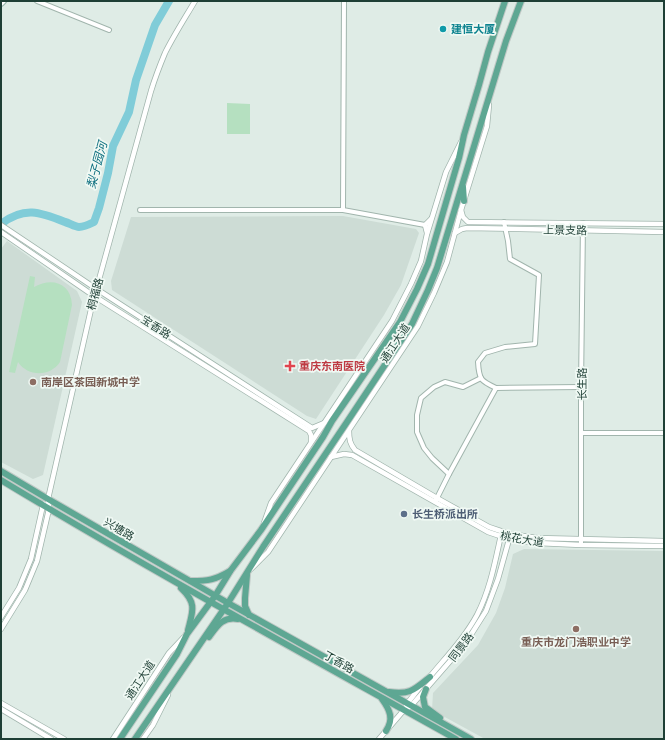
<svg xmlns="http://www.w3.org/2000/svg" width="665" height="740" viewBox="0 0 665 740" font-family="Manrope,'Noto Sans SC',sans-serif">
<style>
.built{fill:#cddcd5}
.garden{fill:#b5e0c0}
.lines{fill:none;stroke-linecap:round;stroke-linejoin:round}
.river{stroke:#80ccd8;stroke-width:8}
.minor-casing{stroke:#a1b5ad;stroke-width:6}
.tertiary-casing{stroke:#a1b5ad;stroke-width:6}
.secondary-casing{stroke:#9cb9af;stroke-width:8}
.primary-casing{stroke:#c0c9c6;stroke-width:8}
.minor{stroke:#fff;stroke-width:4}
.tertiary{stroke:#fff;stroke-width:4.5}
.secondary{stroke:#fff;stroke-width:5.5}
.primary{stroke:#5ea793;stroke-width:6}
.culture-dot{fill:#0f9aa8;stroke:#f0f9f4;stroke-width:1.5}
.health-dot{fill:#e0444e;stroke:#f0f9f4;stroke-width:1.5}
.education-dot{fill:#8d6e63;stroke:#f0f9f4;stroke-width:1.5}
.service-dot{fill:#5c6f8a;stroke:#f0f9f4;stroke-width:1.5}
.labels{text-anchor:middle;stroke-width:3.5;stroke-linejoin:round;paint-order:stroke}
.culture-label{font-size:11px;font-weight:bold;fill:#0d838f;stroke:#f0f9f4;text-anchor:start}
.street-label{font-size:11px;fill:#1e3f35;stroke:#f0f9f4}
.health-label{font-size:11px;font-weight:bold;fill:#be3a42;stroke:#f0f9f4;text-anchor:start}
.education-label{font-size:11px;font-weight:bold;fill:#785e54;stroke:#f0f9f4;text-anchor:start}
.service-label{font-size:11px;font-weight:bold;fill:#4e5e75;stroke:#f0f9f4;text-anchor:start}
.water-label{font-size:12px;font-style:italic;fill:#117181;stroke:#f0f9f4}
</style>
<rect width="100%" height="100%" fill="#dfece6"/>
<g class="built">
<path d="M343 216 416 229 419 233 401 285 384 315 316 419 307 416 112 290 111 281 131 217Z"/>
<path d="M7 241 77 291 82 302 43 475 33 479 1 462V249Z"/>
<path d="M524 549 664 551V739H485L432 710 433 693 478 645 496 613 505 588 513 554Z"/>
</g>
<g class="garden">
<path d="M227 103 250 104V134H227Z"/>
<path d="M30 276 35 277 34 287C52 277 71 283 72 305L60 362C50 377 28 377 18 362L15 373 9 372Z"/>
</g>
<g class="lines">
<path class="river" d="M1 224C24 206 40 212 65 222 69 223 75 227 79 227 84 227 90 224 94 222L99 208 108 173 113 146 129 112 136 80 155 25 169 1"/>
<defs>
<g id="minor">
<path d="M37 1 109 30"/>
<path d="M140 210H343L425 225"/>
<path d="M343 210 344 1"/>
<path d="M496 388C481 381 479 380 478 362L485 353 505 347 535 344 539 275 510 259 508 241 504 222"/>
<path d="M582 433H664"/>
<path d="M449 474 432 458 424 448 417 432V415L421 398 434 387 445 382 463 387 481 378"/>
<path d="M436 500 449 474 496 388 581 387"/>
<path d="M581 545V387L583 223"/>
</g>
<g id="tertiary">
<path d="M461 210 463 217 468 222 664 224"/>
<path d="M1 225 92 286 312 428 324 423"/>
<path d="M1 232 94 296 309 431 311 435V442"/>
<path d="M427 233 425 225 431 219"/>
<path d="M455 233 462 229 467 228 664 232"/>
<path d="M349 431C349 439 350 444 355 450L437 498 489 527 510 534 537 538 664 541"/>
<path d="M331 457 344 454 352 455 488 532 509 539 537 543 581 545 664 546"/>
<path d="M264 523 271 503 392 321 411 284 421 261 427 234 446 172 461 142"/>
<path d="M251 569 268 552 418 326 434 293 447 262 461 210 487 126 489 105"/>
<path d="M1 617 19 588 31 559 43 505 44 504"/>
<path d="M1 629 25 590 37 561 49 509 48 499 92 305 151 91C155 78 160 65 165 53 174 35 185 18 195 1"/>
<path d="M428 679C445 658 464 639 477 615 490 590 495 562 501 535"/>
<path d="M1 703 64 739"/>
<path d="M406 705 420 687"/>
<path d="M1 709 51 739"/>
<path d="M113 739 169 653 183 638"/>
<path d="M143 739 153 725 168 695"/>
<path d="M379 739 404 710 411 706 458 652 467 641 486 611 498 579 510 536"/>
</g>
<path id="secondary" d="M1 3 3 1"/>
<g id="primary">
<path d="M463 187 464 201"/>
<path d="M1 471 48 499 228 603 471 739"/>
<path d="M1 480C150 570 304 654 456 739"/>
<path d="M247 575 245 598V606L249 615"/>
<path d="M191 581C208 581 215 580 230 571"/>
<path d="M181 588C197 603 193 611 188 630"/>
<path d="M209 637C217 626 223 616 238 619"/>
<path d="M426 689 423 697 425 707 440 718"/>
<path d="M389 692C410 695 414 690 430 677"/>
<path d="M382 699C390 710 394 719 386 731"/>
<path d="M120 739 177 654 187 634 215 596 231 570 261 530 323 437 332 421 400 322 417 289 428 264 459 158 464 135 479 85 488 52 505 1"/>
<path d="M135 739 228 603 263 547 347 422 412 324 428 290 437 268 506 41 521 1"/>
</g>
</defs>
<use href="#minor" class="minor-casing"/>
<use href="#tertiary" class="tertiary-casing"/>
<use href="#secondary" class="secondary-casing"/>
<use href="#primary" class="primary-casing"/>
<use href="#minor" class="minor"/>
<use href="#tertiary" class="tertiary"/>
<use href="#secondary" class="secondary"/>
<use href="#primary" class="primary"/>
</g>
<circle class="culture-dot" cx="443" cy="29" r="4"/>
<path class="health-dot" d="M288 360h4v4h4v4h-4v4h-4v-4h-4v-4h4z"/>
<g class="education-dot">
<circle cx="33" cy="382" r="4"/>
<circle cx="576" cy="629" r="4"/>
</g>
<circle class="service-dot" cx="404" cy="514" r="4"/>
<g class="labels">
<g class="culture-label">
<text x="451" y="33">建恒大厦</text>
</g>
<g class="street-label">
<text transform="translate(565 230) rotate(1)" y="4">上景支路</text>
<text transform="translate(95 294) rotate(-75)" y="4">桐福路</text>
<text transform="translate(156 327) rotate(33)" y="4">宝香路</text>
<text transform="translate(395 343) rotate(-57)" y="4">通江大道</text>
<text transform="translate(582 384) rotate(-90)" y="4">长生路</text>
<text transform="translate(119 529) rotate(30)" y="4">兴塘路</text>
<text transform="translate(522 539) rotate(10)" y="4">桃花大道</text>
<text transform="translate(461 647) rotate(-53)" y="4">同景路</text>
<text transform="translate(339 662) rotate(29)" y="4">丁香路</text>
<text transform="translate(140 680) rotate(-57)" y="4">通江大道</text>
</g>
<g class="health-label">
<text x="299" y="370">重庆东南医院</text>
</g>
<g class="education-label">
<text x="41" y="386">南岸区茶园新城中学</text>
<text x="576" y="646" text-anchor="middle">重庆市龙门浩职业中学</text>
</g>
<g class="service-label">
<text x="412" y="518">长生桥派出所</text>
</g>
<g class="water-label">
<text transform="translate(97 165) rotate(-75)" y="4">梨子园河</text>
</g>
</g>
<rect width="665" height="740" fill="none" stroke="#1e3f35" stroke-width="4"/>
</svg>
